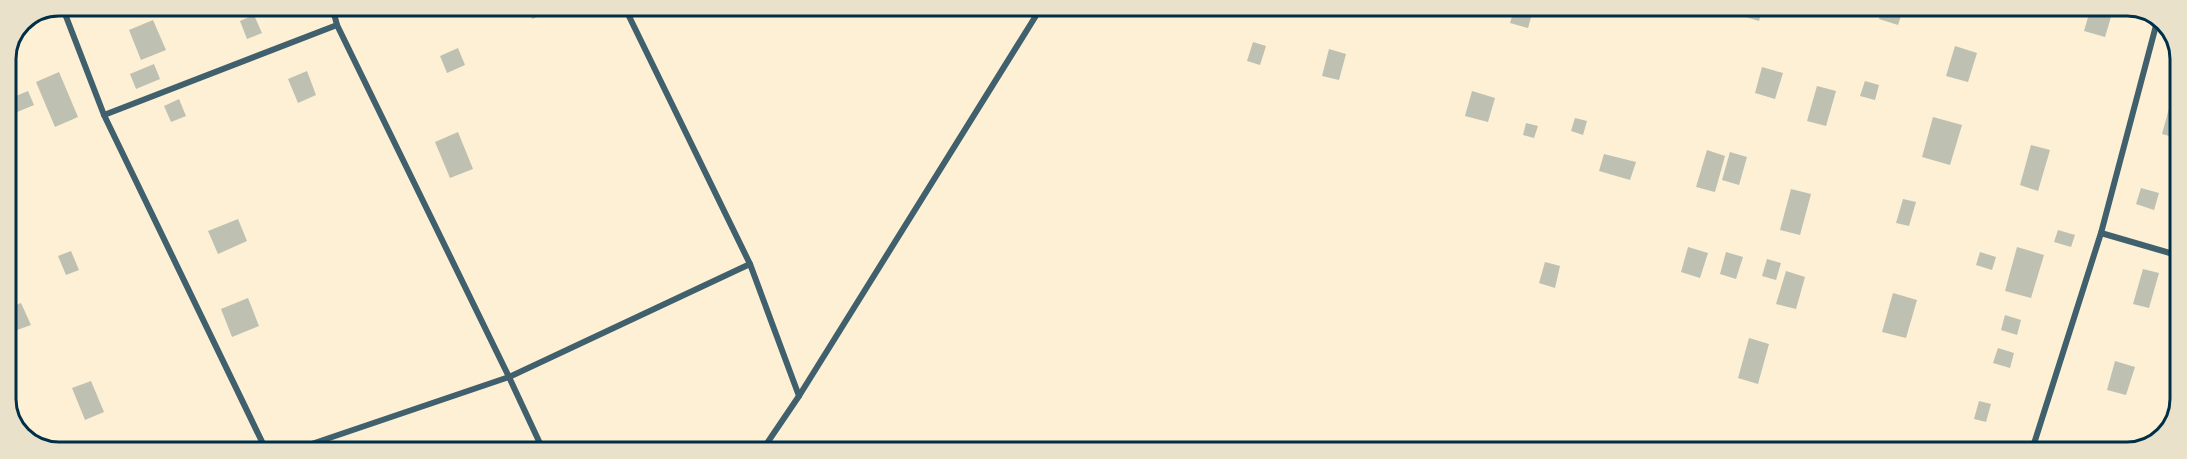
<svg xmlns="http://www.w3.org/2000/svg" width="2187" height="459" viewBox="0 0 2187 459" font-family="'Zilla Slab',serif">
<style>
.building{fill:#bec0b2}
.lines{fill:none;stroke-linecap:round;stroke-linejoin:round}
.minor{stroke:#3f606c;stroke-width:6}
.rim{fill:none;stroke:#003049;stroke-width:3}
</style>
<rect width="100%" height="100%" fill="#fdf0d5"/>
<g class="building">
<path d="M527 6H554L556 10 532 19Z"/>
<path d="M1515 7H1534L1528 28 1510 23Z"/>
<path d="M1741 7H1763L1759 21 1739 15Z"/>
<path d="M1882 7H1904L1898 25 1879 19Z"/>
<path d="M2091 7H2114L2105 37 2084 31Z"/>
<path d="M254 15 262 33 247 39 240 21Z"/>
<path d="M153 20 166 50 141 60 129 30Z"/>
<path d="M1253 42 1266 46 1260 65 1247 61Z"/>
<path d="M1955 46 1977 53 1968 82 1946 76Z"/>
<path d="M458 48 465 65 447 73 440 56Z"/>
<path d="M1329 49 1346 54 1339 80 1322 76Z"/>
<path d="M154 64 160 79 136 89 130 74Z"/>
<path d="M1762 67 1783 73 1775 99 1755 93Z"/>
<path d="M307 71 316 95 298 103 288 79Z"/>
<path d="M59 72 78 117 55 127 36 82Z"/>
<path d="M1865 81 1879 85 1875 100 1860 96Z"/>
<path d="M1817 86 1836 91 1826 126 1807 121Z"/>
<path d="M28 91 34 105 10 115 6 100Z"/>
<path d="M1472 91 1495 98 1488 122 1465 116Z"/>
<path d="M179 99 186 116 171 122 164 106Z"/>
<path d="M2171 101 2181 104 2180 139 2162 134Z"/>
<path d="M1933 117 1962 125 1950 165 1922 157Z"/>
<path d="M1575 118 1587 121 1583 135 1571 131Z"/>
<path d="M1526 123 1538 126 1534 138 1523 135Z"/>
<path d="M458 132 473 169 450 178 435 142Z"/>
<path d="M2031 145 2050 150 2038 191 2020 185Z"/>
<path d="M1707 150 1725 156 1715 192 1696 187Z"/>
<path d="M1730 152 1747 157 1739 185 1722 180Z"/>
<path d="M1604 154 1636 162 1630 180 1599 171Z"/>
<path d="M2141 188 2159 193 2154 210 2136 204Z"/>
<path d="M1791 189 1811 194 1800 235 1780 230Z"/>
<path d="M1903 199 1916 202 1909 226 1896 223Z"/>
<path d="M238 219 247 241 218 254 208 231Z"/>
<path d="M2058 230 2075 235 2071 247 2054 242Z"/>
<path d="M1688 247 1708 253 1700 278 1681 272Z"/>
<path d="M2017 247 2044 255 2031 298 2005 291Z"/>
<path d="M71 251 79 270 66 275 58 256Z"/>
<path d="M1726 252 1743 257 1736 279 1720 274Z"/>
<path d="M1980 252 1996 257 1992 270 1976 265Z"/>
<path d="M1767 259 1781 263 1776 280 1762 276Z"/>
<path d="M1545 262 1560 266 1555 288 1539 283Z"/>
<path d="M2143 269 2159 273 2149 308 2133 304Z"/>
<path d="M1786 271 1805 277 1796 309 1776 304Z"/>
<path d="M1893 293 1917 300 1906 338 1882 332Z"/>
<path d="M248 298 259 326 232 337 221 309Z"/>
<path d="M21 303 31 325 17 330 8 308Z"/>
<path d="M2005 315 2021 320 2017 335 2001 330Z"/>
<path d="M1749 338 1769 344 1758 384 1738 378Z"/>
<path d="M1998 348 2014 353 2010 368 1993 363Z"/>
<path d="M2115 361 2135 367 2126 395 2107 390Z"/>
<path d="M91 381 104 412 85 420 72 388Z"/>
<path d="M6 383 14 402 6 405Z"/>
<path d="M1979 401 1991 404 1986 422 1974 419Z"/>
</g>
<g class="lines">
<g class="minor">
<path d="M62 6 104 115 267 452"/>
<path d="M332 6 337 25 509 377 544 452"/>
<path d="M624 6 750 264"/>
<path d="M104 115 337 25"/>
<path d="M2101 233 2180 256"/>
<path d="M288 452 509 377 750 264 799 396"/>
<path d="M761 452 799 396 1042 6"/>
<path d="M2031 453 2101 233 2158 18"/>
</g>
</g>
<path d="M0 0H2187V459H0ZM59 16H2127A43 43 0 0 1 2170 59V399A43 43 0 0 1 2127 442H59A43 43 0 0 1 16 399V59A43 43 0 0 1 59 16Z" fill="#e9e1ca" fill-rule="evenodd"/>
<path class="rim" d="M59 16H2127A43 43 0 0 1 2170 59V399A43 43 0 0 1 2127 442H59A43 43 0 0 1 16 399V59A43 43 0 0 1 59 16Z"/>
</svg>
